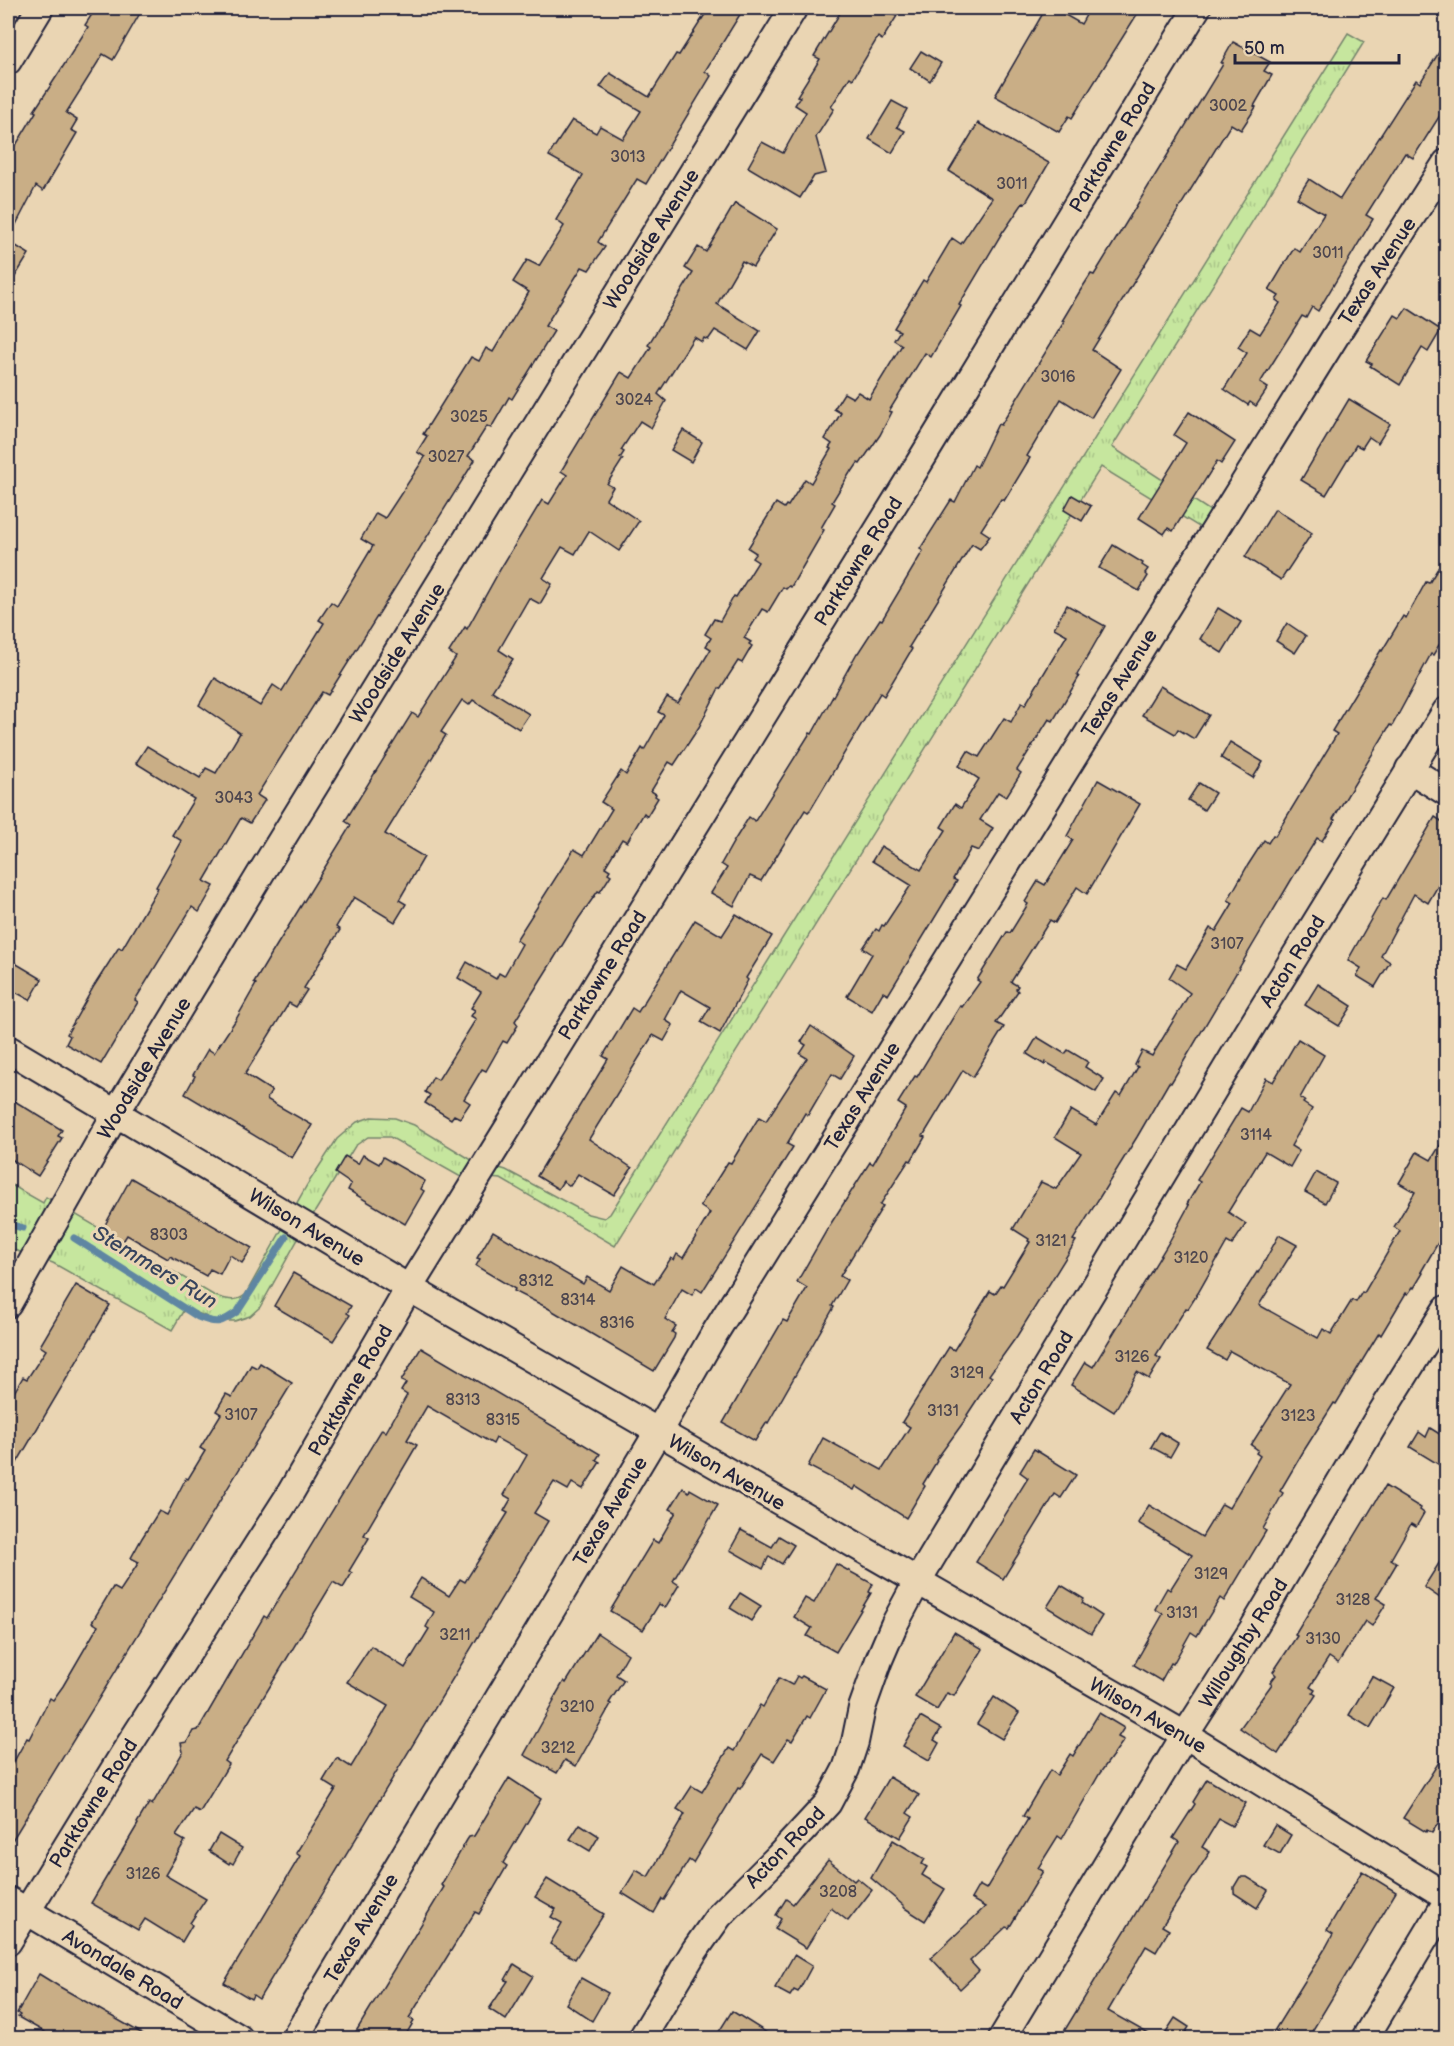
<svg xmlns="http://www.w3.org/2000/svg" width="1454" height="2046" viewBox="0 0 1454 2046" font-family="'Balsamiq Sans',sans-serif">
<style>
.park{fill:url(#park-tufts);stroke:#74846c;stroke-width:1.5}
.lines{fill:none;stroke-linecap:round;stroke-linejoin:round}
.stream{stroke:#5e86a2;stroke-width:7}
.building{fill:#c9ae86;stroke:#22223b;stroke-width:1.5}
.minor-casing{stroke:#22223b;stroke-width:30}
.minor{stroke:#ead5b3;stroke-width:26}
.labels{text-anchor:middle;stroke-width:6;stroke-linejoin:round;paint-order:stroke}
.number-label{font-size:16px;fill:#4c454e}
.street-label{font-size:20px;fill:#22223b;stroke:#ead5b3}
.water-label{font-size:21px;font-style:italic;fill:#36435d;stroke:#ead5b3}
</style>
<defs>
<pattern id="park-tufts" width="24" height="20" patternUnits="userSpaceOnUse" patternTransform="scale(1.5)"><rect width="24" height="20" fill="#c6e69e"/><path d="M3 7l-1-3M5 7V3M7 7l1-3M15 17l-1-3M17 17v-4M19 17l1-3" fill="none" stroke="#aac589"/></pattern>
</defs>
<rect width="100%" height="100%" fill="#ead5b3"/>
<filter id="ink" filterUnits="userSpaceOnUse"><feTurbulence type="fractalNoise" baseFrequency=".0167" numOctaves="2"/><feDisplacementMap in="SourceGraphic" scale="12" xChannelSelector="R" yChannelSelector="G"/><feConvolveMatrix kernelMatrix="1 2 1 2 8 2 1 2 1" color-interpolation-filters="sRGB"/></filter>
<g filter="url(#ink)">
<path class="park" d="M1348 33 1364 42 1112 447 1215 514 1204 530 1101 467 615 1246 501 1179 459 1176 390 1137H368L355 1146 297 1241 260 1307 250 1316 235 1321H217L185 1308 172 1330 53 1263 8 1248V1183L43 1203 46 1197 215 1296C226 1299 235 1303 245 1295L307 1185 337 1139 357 1122 371 1117 395 1118 414 1125 470 1159 506 1170 588 1214 604 1218 610 1214Z"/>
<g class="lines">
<g class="stream">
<path d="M8 1224 23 1228"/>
<path d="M74 1238 198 1317C217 1325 222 1323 238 1311L286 1237"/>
</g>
</g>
<g class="building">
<path d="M96 8H143L113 60 103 54 66 113 77 120 71 130 77 133 43 191 36 186 8 240V154L14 143 16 145 36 112 34 111 64 65 88 27 85 25Z"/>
<path d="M709 8H744L705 71 711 76 646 184 637 179 599 240 598 242 605 247 589 270 582 267 545 326 554 331 512 399 509 397 491 428 487 426 468 456 475 460 328 695 322 692 257 795 265 800 250 823 241 818 204 881 214 886 199 912 192 907 135 1000 138 1002 101 1064 66 1044 70 1036 67 1034 94 986 119 947 122 949 158 888 156 887 182 841 172 835 194 799 136 763 147 746 200 778 206 768 216 773 240 733 199 705 215 678 260 706 273 685 282 691 324 623 319 620 331 602 337 606 373 546 361 539 376 513 385 518 425 457 417 452 427 436 423 434 471 357 479 361 486 348 493 352 529 292 513 282 527 260 539 266 564 226 556 220 583 175 549 156 553 149 572 120 596 133 600 126 623 139 641 111 600 87 610 73 649 97 676 54 679 55Z"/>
<path d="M843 8H896L891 14 897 16 882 40 878 37 853 79 850 77 831 107 834 109 816 137 826 173 814 176 800 198 748 167 762 142 783 153 806 112 795 105 800 97 797 96 820 59 814 56Z"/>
<path d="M1046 8H1053L1081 24 1090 8H1141L1072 118 1069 116 1059 132 995 96Z"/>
<path d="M1446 41V106L1413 158 1405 153 1366 215 1373 219 1318 311 1312 307 1306 318 1302 316 1260 383 1268 388 1256 406 1250 402 1248 405 1224 389 1247 353 1238 347 1250 328 1260 334 1280 303 1276 300 1279 296 1269 290 1294 248 1300 252 1324 214 1297 198 1309 179 1340 199 1416 80 1420 83Z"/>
<path d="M1233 42 1270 62 1264 71 1272 75 1254 106 1256 107 1241 130 1231 124 1092 350 1121 369 1091 418 1061 399 1027 456 1030 458 1004 501 1001 499 981 530 990 536 980 549 972 544 909 647 912 649 884 696 880 693 811 809 808 812 805 810 761 881 750 876 734 906 711 893 727 868 721 864 734 841 749 817 755 821 810 733 812 734 857 653H858L880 619 882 620 923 551 920 549 951 500 955 502 974 465 977 467 998 424 1001 425 1064 322 1062 321 1080 291 1091 274 1094 275 1129 218 1222 66 1223 63H1221Z"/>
<path d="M921 51 941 63 930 81 910 68Z"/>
<path d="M892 101 907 109 897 127 905 131 892 153 869 139Z"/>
<path d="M978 123 1049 163 1025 204 1023 203 1004 231H1003L959 305 961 306 931 357 925 353 889 411 892 412 880 435 860 464 858 463 852 472 851 471 832 502 835 504 821 528 824 530 791 587 789 586 786 589 783 587 768 612 762 609 744 638 751 642 749 644 752 646 742 663 738 661 720 689 719 688 699 727 674 765 669 762 651 791 656 794 655 796 658 798 647 816 644 813 627 842 622 839 605 867 610 870 608 873 611 875 600 892 598 891 579 918 550 965 515 1021 518 1025 507 1043 503 1041 486 1071 482 1069 464 1099 470 1103 460 1118 454 1115 451 1119 425 1103 430 1095 425 1092 433 1077 438 1080 476 1019 471 1016 475 1010 471 1008 481 992 458 978 467 962 496 979 499 973 504 976 522 944 516 940 574 849 584 855 612 809 601 802 621 771 626 775 642 748 644 750 664 715 658 712 667 697 678 703 711 649 706 646 711 638 705 634 714 619 720 621 734 596 736 597 758 562 752 558 756 553 748 548 776 503 784 508 786 505 788 506 805 479 811 483 831 449 829 448 832 444 825 439 841 413 834 409 844 393 853 398 858 392 869 399 902 345 894 340 900 331 894 328 923 280 926 282 952 238 961 244 992 198 949 171Z"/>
<path d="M735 203 777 229 753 267 742 261 717 304 760 331 748 350 715 330 708 340 704 338 702 342 694 337 658 394 666 401 651 428 640 421 621 450 624 452 620 458 623 459 607 484 613 487 606 499 639 521 619 551 589 531 575 554 562 547 543 578 552 584 540 604 529 598 499 650 513 659 492 691 529 714 519 729 473 700 469 705 462 700 441 732 446 735 385 834 424 857 399 900 406 904 395 922 354 897 336 927 340 930 304 988 307 990 296 1007 289 1003 245 1074 272 1091 267 1098 268 1100 312 1125 292 1158 185 1094 195 1076 193 1075 208 1049 214 1053 235 1021 256 984 254 983 272 953 351 825 345 821 412 713 418 717 456 657 449 652 465 627 467 629 501 568 542 500 549 504 567 475 561 471 621 372 631 378 651 347 648 345 693 273 685 268 698 247 706 252Z"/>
<path d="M8 241 29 254 8 288Z"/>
<path d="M1407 308 1441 330 1428 352 1422 348 1400 385 1370 366 1372 364 1366 361 1395 315 1400 318Z"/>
<path d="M1349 399 1390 424 1378 443 1369 437 1362 448 1356 445 1326 495 1301 480Z"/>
<path d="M1189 412 1235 442 1221 464 1217 461 1173 531 1168 528 1164 534 1139 518 1186 443 1174 435Z"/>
<path d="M683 430 702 442 691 462 671 450Z"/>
<path d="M1072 495 1091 506 1082 521 1064 510Z"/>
<path d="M1275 509 1312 533 1281 580 1245 557Z"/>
<path d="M1113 545 1143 563 1142 565 1148 569 1145 573 1148 576 1139 591 1099 568Z"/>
<path d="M1446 555V636L1441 646 1439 645 1433 655 1431 654 1392 726 1390 725 1333 819 1335 820 1322 841 1317 838 1293 877 1171 1083 1169 1082 1137 1137 1073 1240 1076 1241 1017 1336 989 1375 992 1377 967 1415 968 1416 936 1460 937 1461 923 1484 925 1486 906 1518 856 1486 854 1490 808 1466 823 1438 882 1470 910 1427 902 1422 949 1347 954 1350 990 1291 995 1294 1001 1285 1003 1286 1030 1242 1028 1241 1029 1239 1013 1229 1041 1182 1056 1189 1081 1153 1055 1137 1071 1110 1096 1125 1116 1093 1121 1096 1138 1067 1135 1065 1142 1051 1152 1056 1190 993 1169 978 1177 964 1186 969 1210 928 1216 931 1233 903 1228 900 1248 865 1264 840 1268 843 1273 835 1275 836 1337 734 1332 731 1381 650 1382 651 1403 616 1406 618 1426 582 1429 583Z"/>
<path d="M1067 605 1105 626 1077 675 1079 677 1053 721 1049 719 1017 770 1021 773 1006 797 998 792 980 820 993 828 979 851 971 848 953 879 957 881 888 995 883 992 872 1011 847 996 872 954 863 948 876 929 879 931 882 925 884 926 911 885 872 861 881 846 921 870 946 830 941 827 955 804 961 808 979 779 959 766 968 751 979 757 1004 718 1011 722 1022 702 1025 705 1067 635 1054 628Z"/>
<path d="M1218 608 1241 622 1222 653 1200 639Z"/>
<path d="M1287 623 1306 636 1295 653 1276 641Z"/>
<path d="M1160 686 1209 715 1194 739 1178 729 1175 734 1142 715Z"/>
<path d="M1230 742 1263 762 1253 778 1221 758Z"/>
<path d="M1098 780 1140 804 1087 894 1077 887 1055 923 1050 920 1011 982 1018 986 1016 989 1018 991 996 1023 1004 1027 973 1077 963 1070 923 1136 925 1137 911 1161 909 1160 880 1205 883 1206 840 1276 847 1280 832 1306 834 1307 768 1423 767 1422 755 1441 723 1423 783 1320 787 1322 807 1288 797 1282 828 1228 870 1162 873 1164 906 1108 898 1103 915 1076 917 1077 960 1006 962 1007 980 982 977 980 1007 932 1010 933 1028 904 1025 902 1038 881 1045 885 1073 840 1067 836Z"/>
<path d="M1199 783 1215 793 1204 810 1188 800Z"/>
<path d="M1435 817 1446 824V872L1428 903 1414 894 1381 956 1390 962 1375 987 1357 976 1361 968 1348 960 1383 898 1386 900Z"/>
<path d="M736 914 772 936 746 978 748 980 720 1033 701 1022 710 1007 681 990 665 1020 673 1025 664 1041 653 1035 589 1139 632 1168 614 1195 578 1174 570 1186 563 1181 558 1189 537 1176 608 1059 603 1056 632 1008 638 1012 695 920 722 936Z"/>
<path d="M15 963 42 979 30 1000 8 988V975Z"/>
<path d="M1318 984 1352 1006 1339 1026 1305 1005Z"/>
<path d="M811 1026 854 1056 840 1079 832 1074 808 1115 805 1113 787 1144 793 1147 702 1292 696 1288 692 1295 682 1289 665 1319 676 1326 672 1332 675 1334 674 1338 654 1371 546 1307 514 1291 515 1289 476 1266 480 1259 477 1258 493 1231 583 1284 587 1277 609 1290 623 1266 654 1284 671 1258 674 1260 677 1254 683 1258 710 1213 700 1206 728 1162 731 1163 759 1117 766 1121 807 1058 800 1054 806 1045 801 1042Z"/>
<path d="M1037 1037 1065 1054 1068 1050 1088 1062 1085 1067 1104 1079 1096 1092 1046 1062 1045 1065 1027 1054Z"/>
<path d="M1298 1039 1324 1055 1300 1098 1305 1101 1303 1103 1312 1109 1291 1146 1299 1151 1290 1167 1265 1152 1228 1212 1246 1224 1232 1245 1227 1242 1198 1293 1188 1309 1186 1308 1156 1356 1161 1359 1149 1379 1137 1372 1114 1412 1071 1385 1085 1362 1093 1367 1169 1242 1189 1205 1187 1204 1200 1182 1197 1180 1241 1108 1248 1112 1266 1078 1273 1082Z"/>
<path d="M8 1097 62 1130 58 1136 62 1138 38 1176 8 1157Z"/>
<path d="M1446 1136V1229L1421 1272 1423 1273 1414 1288 1413 1287 1408 1294 1406 1293 1381 1335 1379 1333 1336 1404 1334 1403 1303 1452 1280 1491 1283 1493 1263 1529 1266 1531 1224 1601 1220 1598 1197 1636 1191 1632 1173 1664 1171 1663 1161 1681 1134 1665 1163 1614 1155 1609 1167 1588 1170 1590 1192 1555 1138 1523 1149 1505 1202 1537 1222 1504 1229 1508 1260 1456 1256 1453 1258 1450 1251 1445 1290 1384 1230 1351 1225 1360 1207 1350 1257 1272 1258 1273 1279 1235 1297 1245 1259 1305 1318 1338 1323 1329 1331 1334 1352 1300 1356 1302 1362 1292 1364 1293 1400 1231 1394 1227 1415 1192 1399 1183 1417 1152 1431 1160Z"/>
<path d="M363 1155 379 1164 383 1157 425 1181 421 1189 424 1191 405 1224 348 1190 351 1184 335 1173 345 1156 358 1164Z"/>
<path d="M1316 1172 1336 1183 1325 1203 1305 1192Z"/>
<path d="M131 1178 252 1248 242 1263 230 1255 220 1274 210 1269 206 1276 170 1256 168 1259 127 1235 120 1246 100 1234Z"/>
<path d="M293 1273 351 1306 347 1313 350 1315 333 1341 274 1306Z"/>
<path d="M76 1285 110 1305 8 1478V1403L23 1377 27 1379 46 1350 40 1346Z"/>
<path d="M421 1348 600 1454 596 1460 600 1462 583 1489 572 1483 568 1490 554 1482 534 1513 548 1521 259 1999 253 1995 251 1999 224 1983 300 1856 296 1853 336 1789 323 1781 337 1758 351 1767 388 1706 347 1682 371 1646 405 1668 429 1629 426 1627 434 1612 409 1597 421 1578 449 1596 460 1579 465 1582 508 1513 504 1511 511 1499 504 1495 527 1455 496 1438 493 1444 427 1406 407 1440 417 1445 364 1535 369 1538 349 1571 352 1573 343 1588 333 1582 225 1761 229 1764 200 1812 194 1809 176 1836 185 1841 165 1875 206 1899 190 1923 192 1925 182 1942 145 1919 138 1930 91 1903 138 1824 137 1823 149 1803 152 1805 183 1752 181 1743 187 1742 193 1731 198 1730 264 1616 267 1618 382 1429 386 1432 407 1395 401 1391 406 1383 401 1381Z"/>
<path d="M260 1363 292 1383 8 1847V1772L27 1738 29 1739 50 1698 53 1700 63 1686 98 1626 92 1622 113 1587 120 1591 139 1562 131 1558 142 1538 159 1511 167 1515 186 1478 188 1479 205 1451 200 1448 221 1414 216 1411 226 1394 232 1397 251 1365 257 1368Z"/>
<path d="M1430 1428 1446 1438V1469L1410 1447 1419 1432 1426 1437Z"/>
<path d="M1160 1432 1178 1443 1170 1457 1151 1447Z"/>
<path d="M1034 1449 1076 1475 1061 1498 1055 1494 1003 1579 976 1562 1028 1478 1020 1472Z"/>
<path d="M1385 1486 1421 1508 1420 1510 1424 1513 1416 1527 1411 1524 1391 1559 1397 1563 1376 1598 1386 1604 1372 1626 1365 1621 1338 1663 1329 1657 1310 1687 1315 1690 1313 1693 1316 1695 1278 1754 1240 1728 1272 1684 1270 1683 1276 1675 1273 1672 1297 1636 1295 1635Z"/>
<path d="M683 1488 689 1492 690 1489 718 1505 673 1581 679 1585 665 1608 659 1604 643 1630 610 1611 653 1540 658 1543 676 1512 670 1509Z"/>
<path d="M741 1530 772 1547 779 1536 794 1545 782 1564 769 1556 763 1569 730 1550Z"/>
<path d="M1446 1552V1602L1424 1587Z"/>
<path d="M836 1564 873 1584 869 1592 871 1593 836 1652 807 1636 812 1628 794 1617 805 1598 814 1603Z"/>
<path d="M1061 1585 1084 1599 1082 1603 1102 1616 1091 1634 1047 1607Z"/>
<path d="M740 1593 761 1606 751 1621 730 1608Z"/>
<path d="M954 1632 983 1649 954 1696 947 1693 937 1710 915 1697Z"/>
<path d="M597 1633 628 1654 616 1675 624 1680 609 1703 611 1704 576 1766 565 1760 557 1773 524 1755 554 1701 553 1700 564 1681 566 1683Z"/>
<path d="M797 1676 800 1678 802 1676 826 1689 810 1718 807 1716 792 1741 788 1739 774 1761 762 1754 740 1789 738 1788 693 1863 689 1860 664 1900 662 1899 654 1913 622 1893 636 1870 648 1877 685 1814 677 1809 692 1786 702 1792 729 1748 734 1751 760 1705 763 1707 779 1678 792 1685Z"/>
<path d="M1372 1676 1394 1688 1370 1728 1349 1715Z"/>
<path d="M994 1697 1019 1713 1002 1739 977 1724Z"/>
<path d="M1099 1713 1124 1728 1118 1737 1124 1740 1100 1773 1062 1839 1058 1836 1038 1868 1043 1871 1009 1928 1006 1927 970 1961 979 1971 960 1989 931 1958 985 1907 971 1899 979 1885 986 1889 1028 1819 1023 1816 1050 1770 1057 1775 1070 1754 1073 1756Z"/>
<path d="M920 1717 941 1729 934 1740 939 1743 929 1761 903 1746Z"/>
<path d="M1446 1751V1810L1432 1833 1427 1830 1426 1832 1403 1818Z"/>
<path d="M889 1777 919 1795 907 1813 913 1817 900 1838 865 1817Z"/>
<path d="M509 1778 541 1799 503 1863 507 1866 479 1914 475 1912 409 2018 414 2021 404 2038H352L444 1887 441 1885 467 1840 469 1837 474 1836Z"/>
<path d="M1207 1779 1246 1803 1232 1826 1219 1819 1202 1847 1210 1852 1162 1926 1169 1930 1156 1952 1146 1946 1108 2011 1156 2038H1060L1179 1842 1173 1838 1195 1804 1193 1802Z"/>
<path d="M580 1824 599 1836 590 1851 570 1839Z"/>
<path d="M1275 1825 1291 1835 1280 1854 1263 1845Z"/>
<path d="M219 1834 242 1848 233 1864 230 1862 229 1864 209 1851Z"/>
<path d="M893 1840 925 1859 922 1864 927 1867 922 1875 945 1889 925 1921 903 1907 904 1906 871 1878Z"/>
<path d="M828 1860 854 1881 857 1878 872 1890 848 1921 831 1908 806 1948 775 1929 781 1919 776 1915 786 1899 793 1904Z"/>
<path d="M1362 1871 1396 1892 1308 2038H1286L1274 2031 1326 1947 1333 1934 1327 1930Z"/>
<path d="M1240 1877H1247L1268 1890 1257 1908 1234 1893V1887Z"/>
<path d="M547 1879 604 1914 575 1959 550 1944 562 1923 551 1917 556 1909 535 1897Z"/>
<path d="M794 1955 812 1966 798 1992 794 1990 790 1996 775 1988Z"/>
<path d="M514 1964 533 1976 506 2020 489 2009 508 1981 505 1980Z"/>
<path d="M39 1974 60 1987 150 2038H55L18 2017 20 2015 17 2013Z"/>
<path d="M581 1978 608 1993 592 2021 566 2004Z"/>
<path d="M732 2011 775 2038H715Z"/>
<path d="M1175 2018 1189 2027 1182 2038H1162Z"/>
</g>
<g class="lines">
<defs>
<g id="minor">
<path d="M8 61 40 8"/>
<path d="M1409 769 1446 792"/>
<path d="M8 1049 409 1288 1185 1735 1446 1896"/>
<path d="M8 1304 116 1113 261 873 794 8"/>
<path d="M8 1900 239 2038"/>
<path d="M8 1942 124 1753 288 1497 409 1288 910 478 1197 8"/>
<path d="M295 2038 658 1432 713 1336 1343 324 1446 163"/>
<path d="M642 2038 695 1950 719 1916 778 1857 828 1803 846 1769 855 1742 862 1708 879 1660 894 1625 917 1582 1247 1034 1446 711"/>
<path d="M1002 2038 1185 1735 1254 1627 1375 1423 1446 1309"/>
<path d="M1365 2038 1446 1903"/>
</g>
</defs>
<use href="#minor" class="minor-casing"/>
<use href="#minor" class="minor"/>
</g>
</g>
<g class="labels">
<g class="number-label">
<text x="1228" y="111">3002</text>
<text x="628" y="162">3013</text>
<text x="1012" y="189">3011</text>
<text x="1328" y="258">3011</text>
<text x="1058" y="382">3016</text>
<text x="634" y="405">3024</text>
<text x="469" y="422">3025</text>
<text x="446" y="462">3027</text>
<text x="234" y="803">3043</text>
<text x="1227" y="949">3107</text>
<text x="1256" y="1140">3114</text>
<text x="169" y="1240">8303</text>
<text x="1051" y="1246">3121</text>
<text x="1191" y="1263">3120</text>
<text x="536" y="1286">8312</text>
<text x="578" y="1305">8314</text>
<text x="617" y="1328">8316</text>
<text x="1132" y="1362">3126</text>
<text x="967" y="1378">3129</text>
<text x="463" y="1405">8313</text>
<text x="943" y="1416">3131</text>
<text x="241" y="1420">3107</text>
<text x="1298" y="1421">3123</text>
<text x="503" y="1425">8315</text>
<text x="1211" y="1579">3129</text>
<text x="1353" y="1605">3128</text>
<text x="1182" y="1618">3131</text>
<text x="455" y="1640">3211</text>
<text x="1323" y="1644">3130</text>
<text x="577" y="1712">3210</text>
<text x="558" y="1753">3212</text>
<text x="143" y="1879">3126</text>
<text x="838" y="1897">3208</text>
</g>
<g class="street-label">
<text transform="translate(1112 147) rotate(-59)" y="7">Parktowne Road</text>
<text transform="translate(651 239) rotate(-58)" y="7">Woodside Avenue</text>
<text transform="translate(1377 271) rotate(-57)" y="7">Texas Avenue</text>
<text transform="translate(858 561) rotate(-58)" y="7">Parktowne Road</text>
<text transform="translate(397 653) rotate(-58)" y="7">Woodside Avenue</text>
<text transform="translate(1119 683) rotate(-58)" y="7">Texas Avenue</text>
<text transform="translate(1292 961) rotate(-58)" y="7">Acton Road</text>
<text transform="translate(602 975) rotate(-58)" y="7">Parktowne Road</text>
<text transform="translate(144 1068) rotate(-59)" y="7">Woodside Avenue</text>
<text transform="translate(862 1096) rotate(-58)" y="7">Texas Avenue</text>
<text transform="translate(307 1227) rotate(31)" y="7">Wilson Avenue</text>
<text transform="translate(1041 1377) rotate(-59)" y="7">Acton Road</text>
<text transform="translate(350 1390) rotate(-60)" y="7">Parktowne Road</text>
<text transform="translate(727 1472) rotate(30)" y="7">Wilson Avenue</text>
<text transform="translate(610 1511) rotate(-59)" y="7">Texas Avenue</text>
<text transform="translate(1243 1643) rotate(-58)" y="7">Willoughby Road</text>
<text transform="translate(1148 1715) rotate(30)" y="7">Wilson Avenue</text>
<text transform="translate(93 1803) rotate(-58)" y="7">Parktowne Road</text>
<text transform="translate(785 1847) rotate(-46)" y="7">Acton Road</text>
<text transform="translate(361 1928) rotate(-59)" y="7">Texas Avenue</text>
<text transform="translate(123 1969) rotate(31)" y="7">Avondale Road</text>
</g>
<g class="water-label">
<text transform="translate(155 1267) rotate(31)" y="7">Stemmers Run</text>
</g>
</g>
<rect width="1454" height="2046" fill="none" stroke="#ead5b3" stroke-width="30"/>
<rect x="15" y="15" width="1424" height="2016" fill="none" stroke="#22223b" stroke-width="2" filter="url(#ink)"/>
<path d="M1235 54v9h164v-9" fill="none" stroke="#22223b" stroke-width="3"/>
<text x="1244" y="54" font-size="18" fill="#22223b" stroke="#ead5b3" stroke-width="4.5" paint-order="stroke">50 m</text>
</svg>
